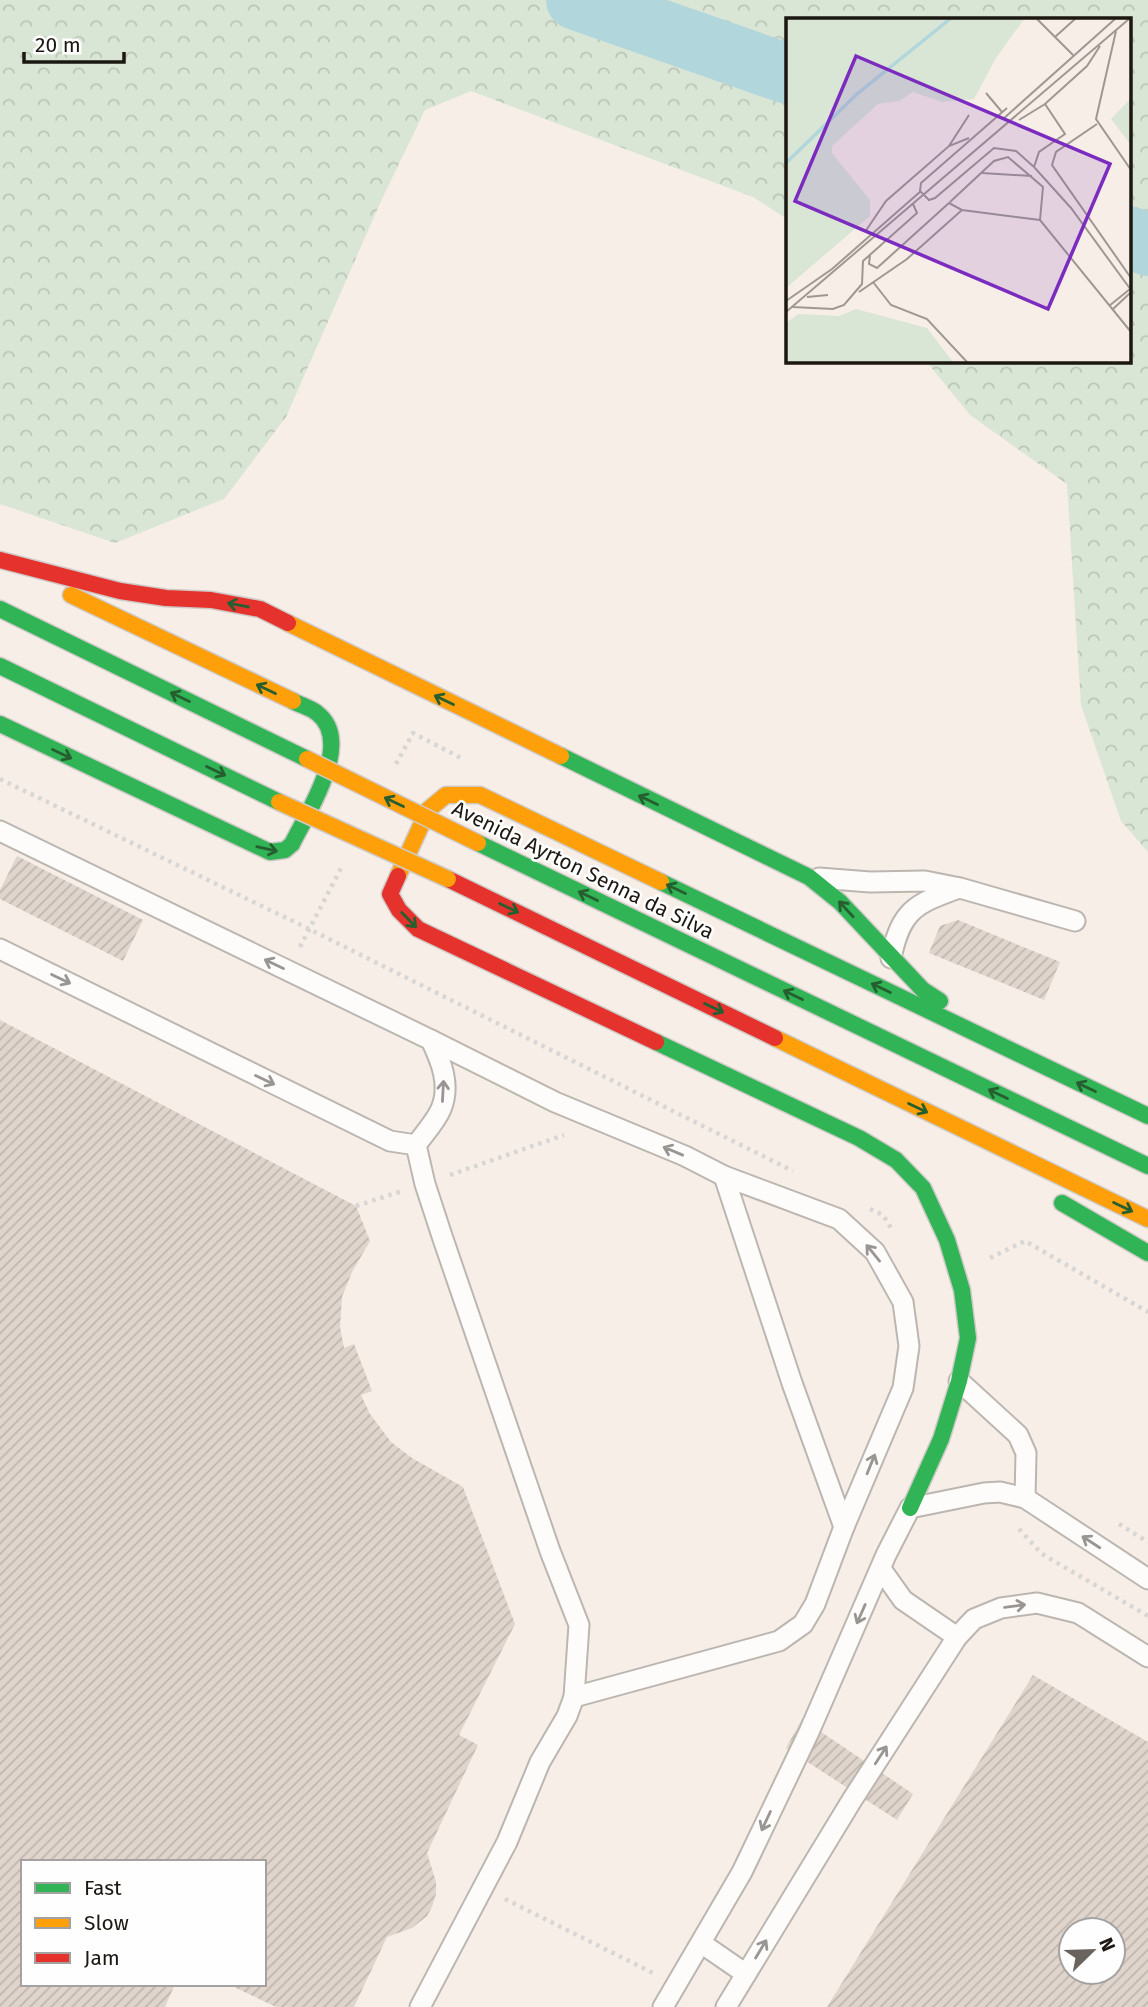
<svg xmlns="http://www.w3.org/2000/svg" width="1148" height="2007" viewBox="0 0 1148 2007" font-family="'Fira Sans',sans-serif">
<style>
.forest{fill:url(#forest-crowns)}
.lines{fill:none;stroke-linecap:round;stroke-linejoin:round}
.river{stroke:#b1d6db;stroke-width:60}
.building{fill:url(#building-hatch);fill-rule:evenodd}
.lane-casing{stroke:#bcb6b0;stroke-width:23}
.fast-casing{stroke:#cfcac7;stroke-width:19}
.slow-casing{stroke:#cfcac7;stroke-width:19}
.jam-casing{stroke:#cfcac7;stroke-width:19}
.path{stroke:#d8d6d4;stroke-width:4.5;stroke-dasharray:3.5 5;stroke-linecap:butt}
.lane{stroke:#fefcfb;stroke-width:19}
.fast{stroke:#30b455;stroke-width:16}
.slow{stroke:#ff9f0a;stroke-width:16}
.jam{stroke:#e5322d;stroke-width:16}
.slow-bridge-casing{stroke:#cfcac7;stroke-width:19;stroke-linecap:butt}
.slow-bridge{stroke:#ff9f0a;stroke-width:16}
.oneway{stroke:#265e30}
.oneway2{stroke:#999592}
.labels{text-anchor:middle;stroke-width:5;stroke-linejoin:round;paint-order:stroke}
.street-label{font-size:21px;fill:#1d1712;stroke:#fefefe}
.inset-river{fill:none;stroke:#b1d6db;stroke-width:3.5}
.inset-road{fill:none;stroke:#9f9892;stroke-width:2}
.view{fill:#7b2cbf;fill-opacity:0.15;stroke:#7b2cbf;stroke-width:3.5}
.inset-edge{fill:none;stroke:#1d1712;stroke-width:3.5}
</style>
<defs>
<pattern id="forest-crowns" width="20" height="18" patternUnits="userSpaceOnUse" patternTransform="scale(1.75)"><rect width="20" height="18" fill="#d9e6d6"/><path d="M2 6a3 3 0 1 1 6 0M12 15a3 3 0 1 1 6 0" fill="none" stroke="#bac5b7"/></pattern>
<pattern id="building-hatch" width="6" height="6" patternUnits="userSpaceOnUse" patternTransform="scale(1.75)"><rect width="6" height="6" fill="#e0d5cc"/><path d="M-1 1l2-2M0 6l6-6M5 7l2-2" fill="none" stroke="#c0b6ae"/></pattern>
</defs>
<rect width="100%" height="100%" fill="#f6eee7"/>
<path class="forest" d="M0 0H1148V852L1121 821 1081 705 1067 484 970 415 926 361 1129 360V19H788L787 219 753 197 471 91 425 110 381 201 286 417 224 499 115 543 0 504Z"/>
<g class="lines">
<g class="river">
<path d="M576 0 788 74"/>
<path d="M1129 236 1148 246"/>
</g>
</g>
<g class="building">
<path d="M17 856 143 920 123 961 0 899V890Z"/>
<path d="M958 920 1060 962 1044 1000 929 953 940 926Z"/>
<path d="M0 1020 356 1206 370 1241 352 1272 342 1297 340 1327 344 1348 354 1344 372 1391 361 1395 370 1414 391 1442 412 1458 463 1487 515 1624 459 1735 478 1745 427 1853 436 1882V1894L432 1907 427 1916 412 1928 387 1937 354 2007H276L228 1984H264V1862H23V1984H175L165 2007H0Z"/>
<path d="M1033 1675 1148 1742V2007H827ZM1071 1930H1113V1972H1071Z"/>
<path d="M802 1719 913 1794 897 1820 786 1748Z"/>
</g>
<g class="lines">
<defs>
<g id="lane">
<path d="M0 831 431 1040C441 1061 451 1085 441 1109 436 1121 424 1134 416 1145L390 1141 0 949"/>
<path d="M819 878 870 882 925 881 960 888 1075 921"/>
<path d="M891 958C901 910 915 904 959 888"/>
<path d="M431 1040 555 1102 685 1156 724 1176 839 1219 875 1252 903 1302 909 1346 903 1388 844 1527 815 1604 803 1624 779 1641 574 1697"/>
<path d="M416 1145 425 1184 442 1236 550 1551 579 1625 574 1697 567 1716 540 1762 507 1842 420 2007"/>
<path d="M724 1176 792 1383 844 1527"/>
<path d="M959 1381 1018 1435 1026 1453 1025 1498"/>
<path d="M881 1569 903 1600 957 1637"/>
<path d="M701 1943 746 1974"/>
<path d="M663 2007 742 1872 809 1732 886 1555 910 1508 984 1493 1000 1492 1025 1498 1148 1579"/>
<path d="M726 2007 852 1800 957 1637 974 1619 1001 1608 1037 1603 1078 1613 1148 1657"/>
</g>
<g id="fast">
<path d="M0 609 307 759"/>
<path d="M0 666 279 802"/>
<path d="M0 724 270 852 285 850 292 844C307 813 355 742 317 713 311 708 300 705 293 701"/>
<path d="M561 756 809 877 840 902 923 990 940 1001"/>
<path d="M478 843 1148 1166"/>
<path d="M661 882 1148 1116"/>
<path d="M656 1042 859 1138 896 1160 923 1188 947 1240 962 1290 968 1338 959 1381 941 1439 910 1508"/>
<path d="M1062 1203 1148 1253"/>
</g>
<g id="slow">
<path d="M71 595 293 701"/>
<path d="M288 623 561 756"/>
<path d="M398 876 428 810 446 795H480L661 882"/>
<path d="M775 1038 1148 1219"/>
</g>
<g id="jam">
<path d="M0 560 120 591 166 598 211 600 260 609 288 623"/>
<path d="M398 876 390 894 399 910 418 929 656 1042"/>
<path d="M448 879 775 1038"/>
</g>
</defs>
<use href="#lane" class="lane-casing"/>
<use href="#fast" class="fast-casing"/>
<use href="#slow" class="slow-casing"/>
<use href="#jam" class="jam-casing"/>
<g class="path">
<path d="M396 764 413 733 461 758"/>
<path d="M0 779 309 929 793 1171"/>
<path d="M300 947 341 868"/>
<path d="M450 1175 564 1135"/>
<path d="M356 1206 402 1191"/>
<path d="M870 1209 883 1215 891 1228"/>
<path d="M990 1258 1025 1241 1148 1312"/>
<path d="M1119 1524 1148 1542"/>
<path d="M1019 1529 1042 1554 1148 1616"/>
<path d="M505 1899 653 1973"/>
</g>
<use href="#lane" class="lane"/>
<use href="#fast" class="fast"/>
<use href="#slow" class="slow"/>
<use href="#jam" class="jam"/>
<defs>
<g id="slow-bridge">
<path d="M307 759 478 843"/>
<path d="M279 802 448 879"/>
</g>
</defs>
<use href="#slow-bridge" class="slow-bridge-casing"/>
<use href="#slow-bridge" class="slow-bridge"/>
</g>
<defs><path id="oneway-shaft" d="M-6 0H5M1.5-3L5.5 0L1.5 3" fill="none" stroke-width="1.6" stroke-linecap="round" stroke-linejoin="round" transform="scale(1.75)"/></defs>
<g class="oneway">
<use href="#oneway-shaft" transform="translate(238 605) rotate(-170)"/>
<use href="#oneway-shaft" transform="translate(266 689) rotate(-154)"/>
<use href="#oneway-shaft" transform="translate(180 697) rotate(-154)"/>
<use href="#oneway-shaft" transform="translate(444 700) rotate(-154)"/>
<use href="#oneway-shaft" transform="translate(62 754) rotate(25)"/>
<use href="#oneway-shaft" transform="translate(216 771) rotate(26)"/>
<use href="#oneway-shaft" transform="translate(648 800) rotate(-154)"/>
<use href="#oneway-shaft" transform="translate(394 802) rotate(-154)"/>
<use href="#oneway-shaft" transform="translate(267 849) rotate(13)"/>
<use href="#oneway-shaft" transform="translate(676 889) rotate(-154)"/>
<use href="#oneway-shaft" transform="translate(588 896) rotate(-154)"/>
<use href="#oneway-shaft" transform="translate(509 908) rotate(26)"/>
<use href="#oneway-shaft" transform="translate(846 909) rotate(-133)"/>
<use href="#oneway-shaft" transform="translate(409 920) rotate(46)"/>
<use href="#oneway-shaft" transform="translate(881 988) rotate(-154)"/>
<use href="#oneway-shaft" transform="translate(793 995) rotate(-154)"/>
<use href="#oneway-shaft" transform="translate(714 1008) rotate(26)"/>
<use href="#oneway-shaft" transform="translate(1086 1087) rotate(-154)"/>
<use href="#oneway-shaft" transform="translate(998 1094) rotate(-154)"/>
<use href="#oneway-shaft" transform="translate(918 1108) rotate(26)"/>
<use href="#oneway-shaft" transform="translate(1123 1207) rotate(26)"/>
</g>
<g class="oneway2">
<use href="#oneway-shaft" transform="translate(274 964) rotate(-154)"/>
<use href="#oneway-shaft" transform="translate(61 979) rotate(26)"/>
<use href="#oneway-shaft" transform="translate(265 1080) rotate(26)"/>
<use href="#oneway-shaft" transform="translate(443 1091) rotate(-87)"/>
<use href="#oneway-shaft" transform="translate(673 1151) rotate(-157)"/>
<use href="#oneway-shaft" transform="translate(873 1253) rotate(-129)"/>
<use href="#oneway-shaft" transform="translate(871 1464) rotate(-68)"/>
<use href="#oneway-shaft" transform="translate(1091 1542) rotate(-147)"/>
<use href="#oneway-shaft" transform="translate(1015 1606) rotate(-8)"/>
<use href="#oneway-shaft" transform="translate(861 1614) rotate(114)"/>
<use href="#oneway-shaft" transform="translate(881 1755) rotate(-57)"/>
<use href="#oneway-shaft" transform="translate(766 1821) rotate(115)"/>
<use href="#oneway-shaft" transform="translate(761 1949) rotate(-59)"/>
</g>
<g class="labels">
<g class="street-label">
<text transform="translate(583 870) rotate(26)" y="7">Avenida Ayrton Senna da Silva</text>
</g>
</g>
<g transform="translate(786 18)">
<rect width="345" height="345" fill="#f6eee7"/>
<path d="M0 1H238L210 40 188 81 156 84 127 74 113 83 92 86 46 128V135L84 182V198L0 270ZM345 80V127L325 101ZM70 291 141 310 167 344H0V305L12 296 53 298Z" fill="#d9e6d6"/>
<path class="inset-river" d="M0 145 71 76 164 1"/>
<path class="inset-road" d="M251 1 287 37M330 13 310 101 345 152M269 19 289 1M200 75 216 94M259 86 279 116 253 134 248 149 285 190 345 272M221 90 135 165 134 173 143 182 149 180 208 130 230 133 248 149M217 101 329 1M233 102 259 86 301 48 314 28M311 106 270 134 266 147 345 260M163 128 183 97M196 155 246 158M164 184 208 143 222 139 257 169 254 202M176 192 254 202 345 314M79 214 100 183 163 128 183 120M87 264 105 287 141 301 181 344M73 274 121 241 176 192 163 185 91 250 83 246 84 237M21 279 42 277M0 283 46 251 135 173M323 288 344 271M7 289 47 291 58 287 76 266 77 243 131 195 127 186M326 292 344 275M0 294 343 1"/>
<path class="view" d="M70 38 324 146 262 291 9 183Z"/>
<rect width="345" height="345" class="inset-edge"/>
</g>
<rect x="21" y="1860" width="245" height="126" fill="#fefefe" stroke="#a4a2a0" stroke-width="2"/>
<rect x="35" y="1883" width="35" height="10" fill="#30b455" stroke="#a4a2a0" stroke-width="2"/>
<text x="84" y="1895" font-size="21" fill="#1d1712">Fast</text>
<rect x="35" y="1918" width="35" height="10" fill="#ff9f0a" stroke="#a4a2a0" stroke-width="2"/>
<text x="84" y="1930" font-size="21" fill="#1d1712">Slow</text>
<rect x="35" y="1953" width="35" height="10" fill="#e5322d" stroke="#a4a2a0" stroke-width="2"/>
<text x="84" y="1965" font-size="21" fill="#1d1712">Jam</text>
<g transform="translate(1092 1951) rotate(67)"><circle r="33" fill="#fefefe" stroke="#a4a2a0" stroke-width="2"/>
<path d="M0-5L12 26L0 18L-12 26Z" fill="#69625d"/>
<text y="-10" font-size="19" font-weight="bold" text-anchor="middle" fill="#1d1712">N</text>
</g>
<path d="M24 52v10h100v-10" fill="none" stroke="#1d1712" stroke-width="3.5"/>
<text x="35" y="52" font-size="21" fill="#1d1712" stroke="#fefefe" stroke-width="5" paint-order="stroke">20 m</text>
</svg>
